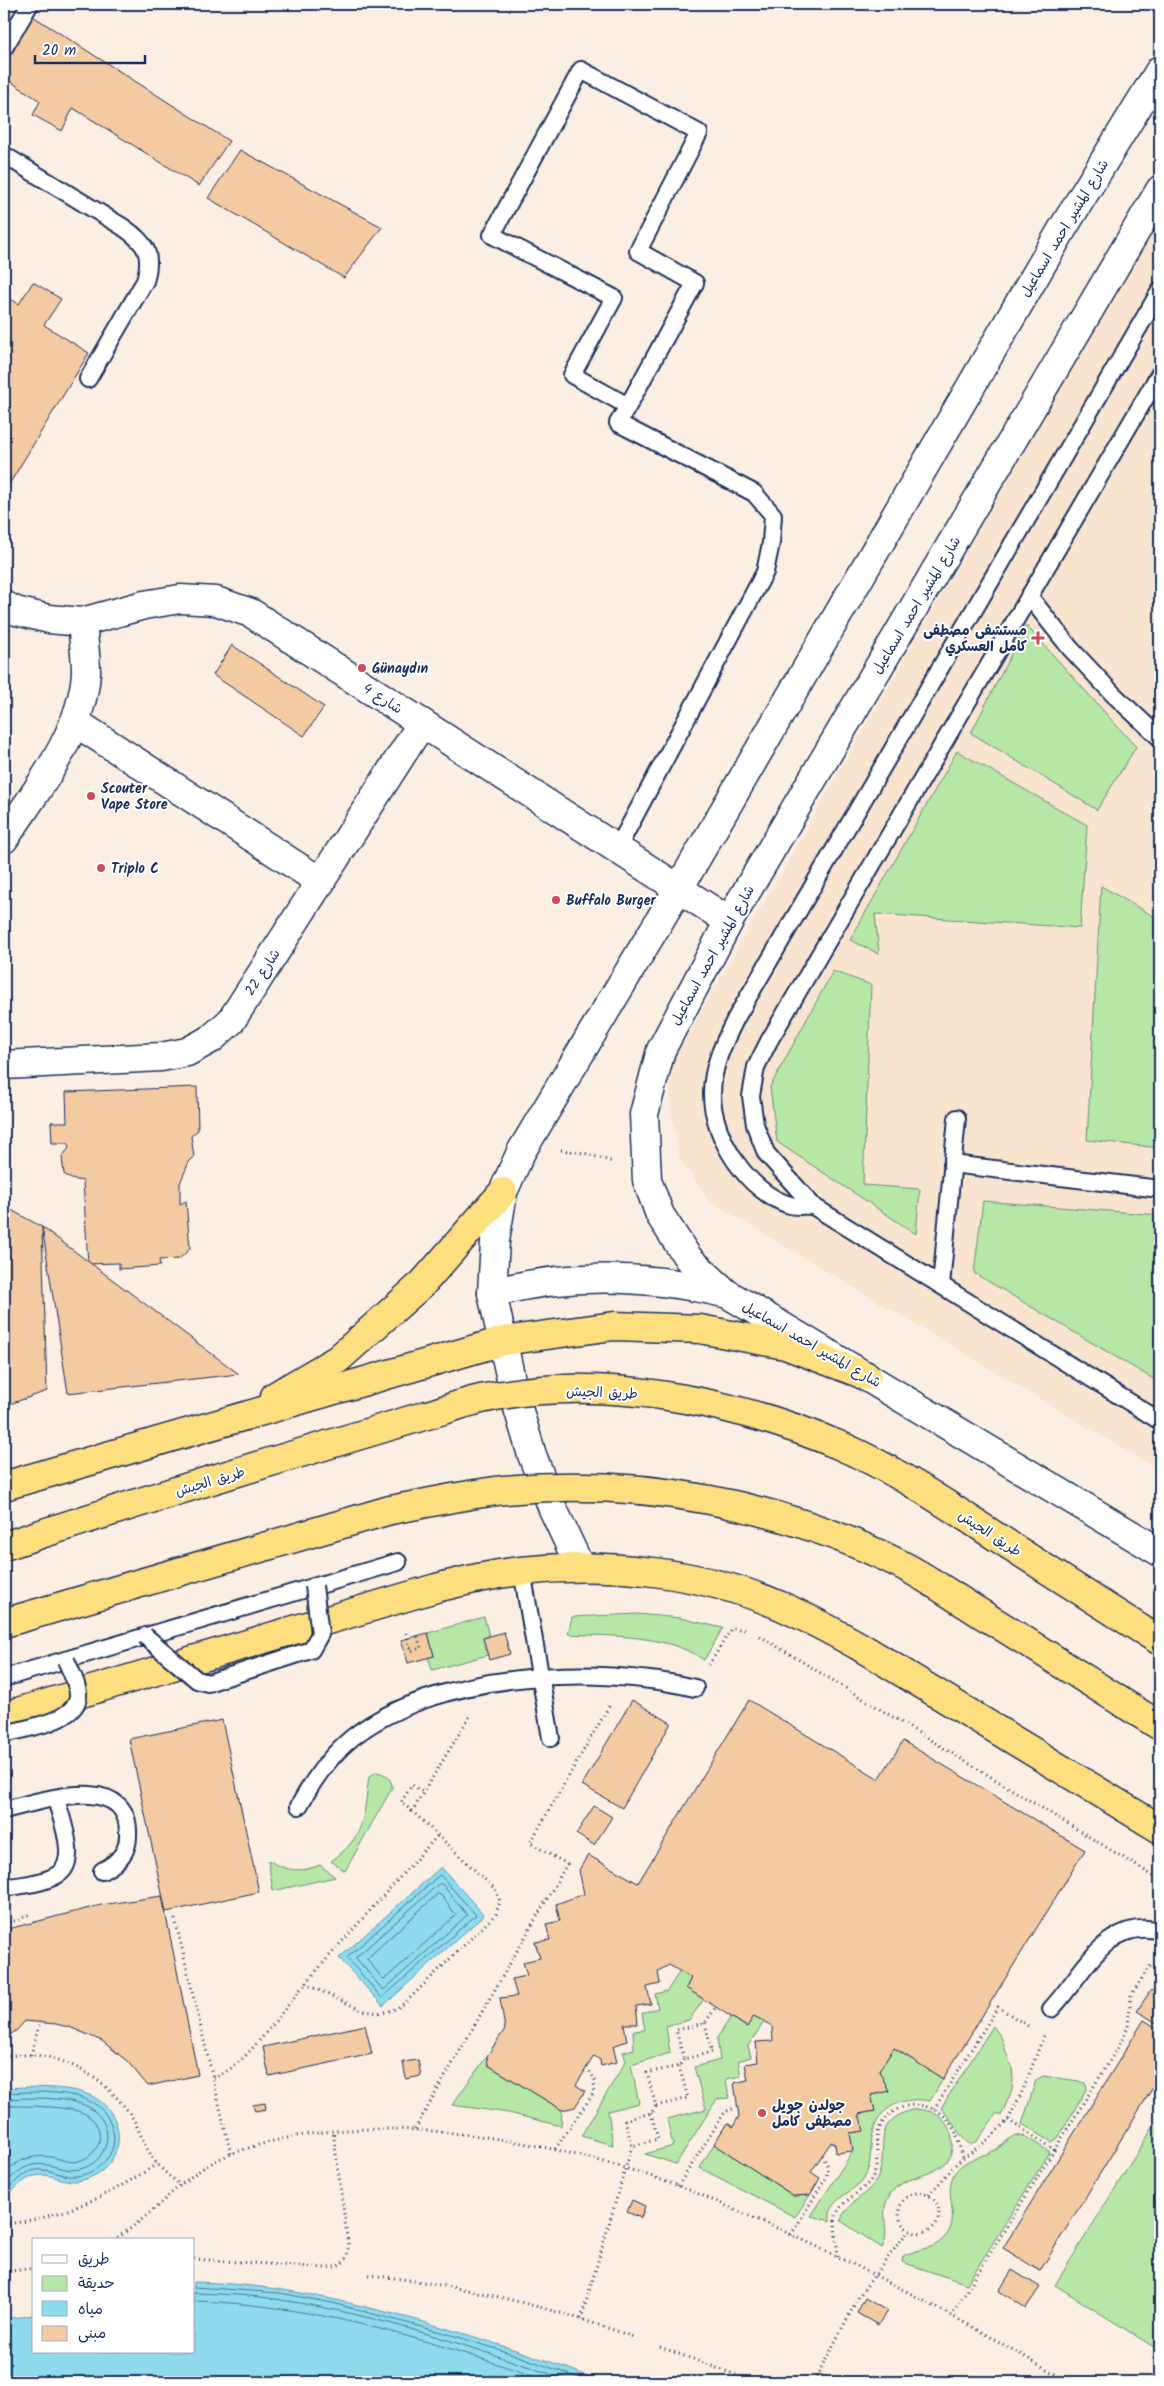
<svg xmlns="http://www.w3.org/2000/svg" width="1164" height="2386" viewBox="0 0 1164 2386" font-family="Kalam,'Playpen Sans Arabic',sans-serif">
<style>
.built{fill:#f9e4d0}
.green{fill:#b6e7a6;stroke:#688b82}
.water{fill:#8edbed;stroke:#6096b4}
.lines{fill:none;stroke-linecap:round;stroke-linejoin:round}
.shore{stroke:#497497;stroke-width:1}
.building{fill:#f3caa2;stroke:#1b2f5e}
.service-casing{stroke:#1b2f5e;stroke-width:20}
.minor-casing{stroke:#1b2f5e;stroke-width:31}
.secondary-casing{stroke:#1b2f5e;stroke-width:31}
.trunk-casing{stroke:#1b2f5e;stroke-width:31}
.path{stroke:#1b2f5e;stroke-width:3;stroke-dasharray:1 4;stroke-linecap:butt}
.service{stroke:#fff;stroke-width:16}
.minor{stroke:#fff;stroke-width:28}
.secondary{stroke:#fff;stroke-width:28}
.trunk{stroke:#fedf80;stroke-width:28}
.service-bridge-casing{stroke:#1b2f5e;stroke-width:20;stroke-linecap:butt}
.trunk-bridge-casing{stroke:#1b2f5e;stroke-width:31;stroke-linecap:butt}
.service-bridge{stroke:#fff;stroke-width:16}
.trunk-bridge{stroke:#fedf80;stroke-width:28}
.poi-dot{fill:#d1495b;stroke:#fff;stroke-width:2}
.labels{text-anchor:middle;stroke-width:4;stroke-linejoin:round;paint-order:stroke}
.street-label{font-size:14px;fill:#1b2f5e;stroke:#fff}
.poi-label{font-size:14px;font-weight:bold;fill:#1b2f5e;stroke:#fff;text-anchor:start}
</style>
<rect width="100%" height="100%" fill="#fbefe3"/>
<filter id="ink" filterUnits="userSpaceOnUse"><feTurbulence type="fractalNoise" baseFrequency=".02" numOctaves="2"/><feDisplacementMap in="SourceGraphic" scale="10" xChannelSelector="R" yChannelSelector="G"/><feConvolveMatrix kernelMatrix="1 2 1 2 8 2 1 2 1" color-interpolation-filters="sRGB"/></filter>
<g filter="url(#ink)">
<path class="built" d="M1160 215V1471L708 1200 679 1157 670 1107 673 1060Z"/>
<g class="green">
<path d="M1026 625 1136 747 1097 810 971 733Z"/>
<path d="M957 751 1087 825 1080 928 875 914 879 954 850 940Z"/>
<path d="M1101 886 1160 920V1148L1087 1140Z"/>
<path d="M833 971 871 985 863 1185 920 1189 916 1234 777 1142 770 1087Z"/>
<path d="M983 1201 1160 1215V1383L974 1273Z"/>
<path d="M637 1614 680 1618 723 1628 704 1660C664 1633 614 1637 568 1634L572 1617Z"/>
<path d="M484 1617 489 1636 483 1638 488 1655 432 1670 428 1657 434 1656 428 1633Z"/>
<path d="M376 1772C385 1773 392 1778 392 1788L345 1871 331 1861C367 1836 363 1816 369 1777Z"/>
<path d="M268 1860C286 1871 300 1873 320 1865L335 1877 273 1891Z"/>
<path d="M680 1971 691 1978 686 1988 704 1999 689 2020 666 2026 670 2053 631 2065 639 2103 608 2111 613 2145 581 2136 626 2061 623 2052 634 2049 633 2031 645 2030 642 2013 658 2008 655 1994 667 1991Z"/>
<path d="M754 2016 764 2022 748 2046 751 2057 738 2061 741 2076 726 2079 729 2098 717 2099 676 2164 645 2154 673 2146 667 2119 706 2109 694 2067 720 2060 717 2038 731 2017 746 2027Z"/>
<path d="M993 2026 1001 2037 1012 2069 1013 2079 1012 2090 1001 2116 997 2113 977 2141 970 2144C960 2139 950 2117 941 2108Z"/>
<path d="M894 2048 943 2079 930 2101C904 2096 879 2106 873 2133 869 2149 873 2163 864 2178 853 2194 827 2198 830 2221L811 2216 853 2151 850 2133 863 2130 859 2114 875 2111 871 2095 889 2091 879 2071Z"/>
<path d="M487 2056 488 2065 562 2110 561 2126 509 2113 452 2105Z"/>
<path d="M1043 2076 1079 2081 1085 2083 1087 2088 1058 2138 1052 2142 1022 2124 1036 2080Z"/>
<path d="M911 2110C922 2109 931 2110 940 2117 947 2123 951 2131 952 2140 956 2180 907 2170 891 2193 877 2213 892 2230 882 2248L841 2221C845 2202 869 2196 878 2177 890 2148 869 2124 911 2110Z"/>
<path d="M1160 2116V2351L1055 2285Z"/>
<path d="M1015 2135 1026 2137 1050 2152 967 2284 902 2262 903 2256C916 2249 932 2250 942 2240 965 2220 940 2193 956 2171 966 2158 983 2157 997 2149 1003 2145 1008 2139 1015 2135Z"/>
<path d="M714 2144 794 2196 810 2195 795 2217 700 2168Z"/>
</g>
<g class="water">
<path d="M441 1867 484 1915 383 2006 339 1958Z"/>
<path d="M27 2087C54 2088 95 2086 111 2113 130 2142 110 2178 76 2181 62 2182 49 2172 35 2176 22 2179 15 2191 4 2197V2088Z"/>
<path d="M194 2282C274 2284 337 2299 413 2319 478 2337 541 2357 603 2382H4V2319L34 2315V2352H194Z"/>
</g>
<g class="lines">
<g class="shore">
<path d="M440 1875 476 1915 382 1998 347 1958Z"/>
<path d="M439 1884H442L467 1915 385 1989H382L356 1958Z"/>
<path d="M438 1894 441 1895 456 1915 386 1978 383 1979 367 1959Z"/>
<path d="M4 2093C31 2092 83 2088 103 2111 111 2120 116 2134 113 2146 109 2164 87 2178 69 2176 56 2174 45 2167 31 2171 20 2175 13 2185 4 2192"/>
<path d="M4 2099C28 2098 73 2095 93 2110 117 2128 108 2162 80 2169 64 2173 49 2161 32 2165 20 2168 13 2177 4 2184"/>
<path d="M4 2106C26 2106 47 2106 69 2109 78 2111 87 2113 93 2120 107 2136 97 2157 78 2161 70 2163 64 2160 56 2158 36 2153 17 2159 4 2174"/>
<path d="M194 2287 280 2293 332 2303 448 2334 513 2354 590 2382"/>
<path d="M194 2293C223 2294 252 2295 281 2300 380 2315 478 2349 573 2382"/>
<path d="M194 2301C316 2304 436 2342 550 2382"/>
</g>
</g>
<g class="building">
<path d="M31 15 229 141 199 186 73 108 62 131 33 115 40 101 4 77V57Z"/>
<path d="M240 150 382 227 344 278 208 198Z"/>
<path d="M33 282 61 299 44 325 89 353 5 491 4 375 9 367 4 364V295L19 304Z"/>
<path d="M232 645 324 707 304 736 213 675Z"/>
<path d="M197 1087 198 1130 191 1136 194 1157 189 1162 180 1183V1204L186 1201 190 1249 179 1259 159 1260 160 1266 119 1269V1263L88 1264 83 1181 71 1179 64 1174 62 1157 69 1148 68 1143H52L51 1122H67L66 1092Z"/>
<path d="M4 1206 42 1227 47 1391 4 1406Z"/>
<path d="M42 1227 239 1374 68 1393Z"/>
<path d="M504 1632 510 1654 489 1660 483 1638Z"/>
<path d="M428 1633 434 1656 408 1663 401 1640Z"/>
<path d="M632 1700 671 1723 622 1808 582 1785Z"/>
<path d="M749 1700 879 1779 903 1741 1085 1850 943 2079 894 2048 879 2071 889 2091 871 2095 875 2111 859 2114 864 2131 850 2133 853 2151 836 2153 835 2144 831 2142 811 2172 820 2178 810 2195 794 2196 714 2144 727 2123 733 2127 739 2116 734 2083 748 2080 745 2064 758 2062 756 2042 773 2041 772 2026 754 2016 747 2027 686 1988 691 1978 669 1965 658 1971 660 1984 647 1987 651 2004 636 2006 638 2024H624L627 2041 613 2046 617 2062 601 2066 600 2060 594 2056 576 2085 585 2091 575 2107 562 2110 488 2065 487 2056 505 2029 500 1998 517 1996 512 1979 527 1976 523 1962 540 1958 535 1942 550 1940 546 1924 560 1921 556 1904 584 1894 579 1870 588 1855 638 1883Z"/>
<path d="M222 1720 259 1892 166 1912 129 1739Z"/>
<path d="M594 1806 612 1817 594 1845 576 1834Z"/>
<path d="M162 1896 198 2075 148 2086 127 2061 102 2041 72 2028 56 2024 25 2021 17 2030 4 2039V1930L101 1905Z"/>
<path d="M1151 1990 1160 1996V2025L1137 2011Z"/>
<path d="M1144 2020 1160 2030V2076L1040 2271 1003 2248Z"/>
<path d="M365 2025 372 2054 269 2076 263 2047Z"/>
<path d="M418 2060 421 2076 406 2079 403 2062Z"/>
<path d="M265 2103 266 2109 255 2111 253 2105Z"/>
<path d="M632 2200 645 2206 641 2218 627 2212Z"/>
<path d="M1012 2270 1040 2287 1026 2308 999 2291Z"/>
<path d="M865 2298 887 2311 878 2325 857 2313Z"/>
</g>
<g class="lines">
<defs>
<g id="service">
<path d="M4 48 30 4"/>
<path d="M4 155 123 227C146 243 153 253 145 281L88 379"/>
<path d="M1160 373 769 1041 756 1067 751 1096 755 1125 766 1153 813 1206 1160 1421"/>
<path d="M1029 596 1070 648 1113 694 1160 738"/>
<path d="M617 849 765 572 771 543 773 515 754 493 618 423 628 406 695 283 638 251 699 133 581 70 492 235 614 298 572 375 628 406"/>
<path d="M952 1164 1160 1189"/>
<path d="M813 1206C806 1205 797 1207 790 1205 748 1193 712 1137 712 1094 712 1066 724 1042 736 1018L1160 291"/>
<path d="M941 1285 957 1118"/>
<path d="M522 1571 551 1738"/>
<path d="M4 1678 398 1562"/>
<path d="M299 1806C313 1780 329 1756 353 1737 435 1672 596 1664 695 1688"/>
<path d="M4 1810C39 1802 131 1769 128 1836 128 1853 116 1864 102 1871"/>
<path d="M4 1888C20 1885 42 1884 57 1875 80 1862 61 1819 56 1799"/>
<path d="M1051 2009C1082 1977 1106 1916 1160 1931"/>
</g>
<g id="minor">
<path d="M4 605 16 611 49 619 82 622 144 605 180 599 216 601 251 613 729 921"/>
<path d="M75 722 321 882"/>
<path d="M4 839C36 791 83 732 86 672 86 655 83 638 82 622"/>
<path d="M4 1065 161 1057 187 1052 211 1039 231 1021 422 723"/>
</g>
<g id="secondary">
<path d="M1160 190 729 921 661 1050 644 1114 647 1180 660 1215 688 1258 726 1293 1160 1552"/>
<path d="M492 1293C570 1272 646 1275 724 1293"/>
<path d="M580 1567 553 1509 532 1455 515 1398 492 1293 495 1241 503 1192 521 1152 679 888 1063 228 1160 70"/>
</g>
<g id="trunk">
<path d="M275 1396 338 1359 423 1283 503 1192"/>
<path d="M4 1486 503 1341 614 1326 700 1329 785 1345 867 1376"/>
<path d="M4 1623 390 1510"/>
<path d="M4 1716 436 1588C464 1581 492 1574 521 1571 608 1561 701 1572 781 1606 808 1618 834 1632 859 1646L1160 1829"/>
</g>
</defs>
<use href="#service" class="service-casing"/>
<use href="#minor" class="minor-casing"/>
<use href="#secondary" class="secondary-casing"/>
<use href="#trunk" class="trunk-casing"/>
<g class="path">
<path d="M561 1150 584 1153 613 1162"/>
<path d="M406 1633 411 1651 421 1648 417 1635"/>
<path d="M760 1636 1160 1880"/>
<path d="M709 1665 732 1628 745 1630"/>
<path d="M412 1811 401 1802 412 1785 423 1792"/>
<path d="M175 1919 231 2154"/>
<path d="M4 1923 18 1920 32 1913"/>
<path d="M305 1984 362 2010C380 2015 393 2013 407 2001L496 1914 500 1901 495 1889 412 1811 470 1716"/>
<path d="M705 2023 712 2052 684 2059 676 2030 705 2023 716 2007"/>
<path d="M31 2055 40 2021"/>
<path d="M4 2057C53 2046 103 2075 130 2114 138 2126 142 2140 149 2152 157 2166 168 2176 181 2185"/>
<path d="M679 2066 688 2098 656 2106 647 2073 679 2066 684 2059"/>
<path d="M213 2078C246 2067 282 2010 306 1983 349 1933 394 1884 438 1835"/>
<path d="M934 2109 998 2007 1028 2026"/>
<path d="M651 2113 658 2139 632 2146 625 2120 651 2113 656 2106"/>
<path d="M1008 2120 1055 2150"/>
<path d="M415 2129 567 1864 530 1843 611 1703"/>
<path d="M555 2149 593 2094 595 2080 587 2067"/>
<path d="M678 2186 725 2112 737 2107"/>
<circle cx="919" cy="2213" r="20"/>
<path d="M929 2195 956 2164 989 2139 1008 2120 1023 2090 1044 2035"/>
<path d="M4 2224C60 2219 110 2195 157 2164"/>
<path d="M791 2235 827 2176V2165L822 2155"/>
<path d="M113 2240C156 2215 184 2171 231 2154 298 2129 371 2125 442 2132 522 2139 601 2158 676 2185 706 2196 734 2210 763 2222 868 2268 969 2324 1069 2382"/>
<path d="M838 2256C837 2245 835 2233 835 2222 836 2200 864 2194 873 2176 881 2160 873 2142 880 2127 895 2097 936 2099 952 2126 958 2135 960 2148 962 2159"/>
<path d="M194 2259 325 2268C341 2268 349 2261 348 2244L333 2131"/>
<path d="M4 2272 34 2268"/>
<path d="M369 2275C461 2285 549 2306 636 2338"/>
<path d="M951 2316 1119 2046 1128 2027 1131 1995 1148 1969 1151 1965 1160 1964"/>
<path d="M581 2319 632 2146"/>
<path d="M660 2347 755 2382"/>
<path d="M814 2382 859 2296 908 2231"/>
</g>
<use href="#service" class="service"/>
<use href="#minor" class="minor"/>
<use href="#secondary" class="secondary"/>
<use href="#trunk" class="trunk"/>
<defs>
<g id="service-bridge">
<path d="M145 1636 197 1680 208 1683 311 1650 320 1634 314 1586"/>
<path d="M4 1734C25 1728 80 1722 78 1693 77 1682 70 1670 66 1660"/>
</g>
<g id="trunk-bridge">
<path d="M390 1510C428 1503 467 1494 505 1490 641 1477 780 1504 902 1565 929 1579 954 1597 980 1613 1041 1650 1100 1689 1160 1726"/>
<path d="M4 1546C105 1513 206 1481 307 1451 347 1439 387 1427 427 1415 445 1410 463 1403 481 1399 598 1373 732 1400 841 1446 894 1469 943 1502 992 1534 1048 1570 1104 1606 1160 1641"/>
</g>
</defs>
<use href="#service-bridge" class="service-bridge-casing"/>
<use href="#trunk-bridge" class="trunk-bridge-casing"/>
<use href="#service-bridge" class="service-bridge"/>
<use href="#trunk-bridge" class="trunk-bridge"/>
</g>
</g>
<g class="poi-dot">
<path d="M1035.5 630.5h5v5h5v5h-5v5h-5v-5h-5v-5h5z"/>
<circle cx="362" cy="668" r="5"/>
<circle cx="91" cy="796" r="5"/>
<circle cx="101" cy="868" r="5"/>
<circle cx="556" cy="900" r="5"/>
<circle cx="762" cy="2113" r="5"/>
</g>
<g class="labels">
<g class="street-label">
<text transform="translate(1064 228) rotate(-59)" y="5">شارع المشير احمد اسماعيل</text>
<text transform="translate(916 605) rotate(-59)" y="5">شارع المشير احمد اسماعيل</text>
<text transform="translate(383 698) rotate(33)" y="5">شارع 4</text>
<text transform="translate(712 955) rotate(-61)" y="5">شارع المشير احمد اسماعيل</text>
<text transform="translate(262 972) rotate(-57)" y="5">شارع 22</text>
<text transform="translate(812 1344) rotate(30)" y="5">شارع المشير احمد اسماعيل</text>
<text transform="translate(602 1392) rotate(2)" y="5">طريق الجيش</text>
<text transform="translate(210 1481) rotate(-17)" y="5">طريق الجيش</text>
<text transform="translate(990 1533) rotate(33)" y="5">طريق الجيش</text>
</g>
<g class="poi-label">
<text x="1027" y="635" text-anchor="end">مستشفى مصطفى<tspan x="1027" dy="16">كامل العسكري</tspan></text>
<text x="372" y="673">Günaydın</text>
<text x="101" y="793">Scouter<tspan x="101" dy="16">Vape Store</tspan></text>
<text x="111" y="873">Triplo C</text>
<text x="566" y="905">Buffalo Burger</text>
<text x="772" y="2110">جولدن جويل<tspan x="772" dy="16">مصطفى كامل</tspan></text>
</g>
</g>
<rect width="1164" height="2386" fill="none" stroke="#fff" stroke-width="20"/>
<rect x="10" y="10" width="1144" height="2366" fill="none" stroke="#1b2f5e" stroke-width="2" filter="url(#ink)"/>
<rect x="32" y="2238" width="162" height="115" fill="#ffffff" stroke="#a4acbf"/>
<rect x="42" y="2255" width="25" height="8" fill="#ffffff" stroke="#a4acbf"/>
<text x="78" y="2264" font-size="15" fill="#1b2f5e">طريق</text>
<rect x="42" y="2276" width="25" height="15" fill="#b6e7a6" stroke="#a4acbf"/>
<text x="78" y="2288" font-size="15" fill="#1b2f5e">حديقة</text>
<rect x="42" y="2301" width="25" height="15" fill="#8edbed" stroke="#a4acbf"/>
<text x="78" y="2314" font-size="15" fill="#1b2f5e">مياه</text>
<rect x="42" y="2326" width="25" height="15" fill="#f3caa2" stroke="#a4acbf"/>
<text x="78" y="2338" font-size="15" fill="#1b2f5e">مبنى</text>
<path d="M35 55v8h110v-8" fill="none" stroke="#1b2f5e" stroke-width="2.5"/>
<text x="42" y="55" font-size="15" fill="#1b2f5e" stroke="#ffffff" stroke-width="4" paint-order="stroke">20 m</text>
</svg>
